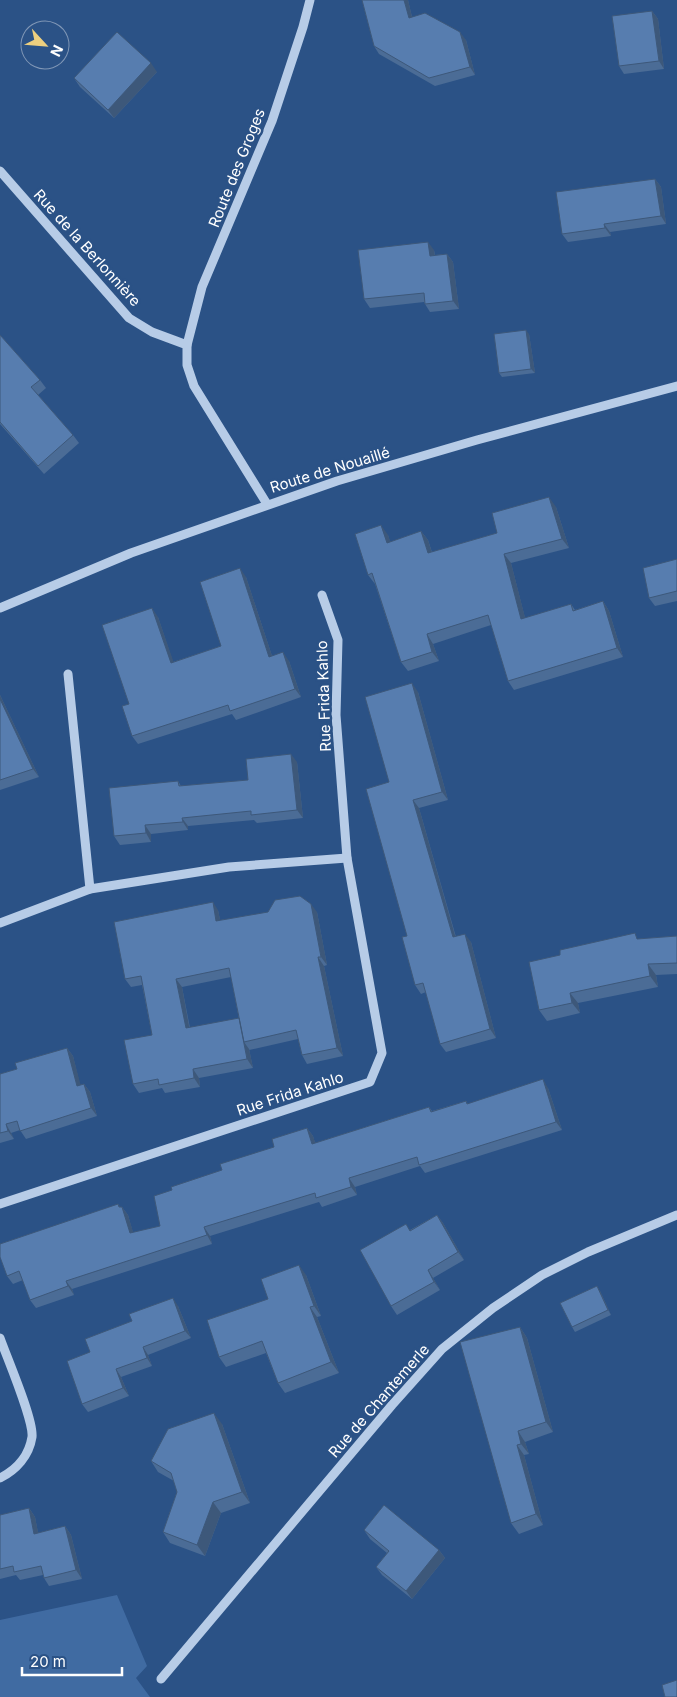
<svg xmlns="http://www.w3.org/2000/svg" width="677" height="1697" viewBox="0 0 677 1697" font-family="Inter,sans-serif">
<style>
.green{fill:#406ba2}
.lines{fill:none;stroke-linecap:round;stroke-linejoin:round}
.minor{stroke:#b7cce7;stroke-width:9}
.wall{fill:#4b6c96;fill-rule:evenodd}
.shaded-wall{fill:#3d587a}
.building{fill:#577daf;stroke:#3d587a}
.labels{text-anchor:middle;stroke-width:5;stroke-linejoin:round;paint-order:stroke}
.street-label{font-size:15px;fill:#fff;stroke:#2b5286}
</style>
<rect width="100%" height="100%" fill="#2b5286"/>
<path class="green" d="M117 1595 147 1666 136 1678 150 1697H0V1620Z"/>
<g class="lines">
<g class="minor">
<path d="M0 171 129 318 152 332 187 345V365L194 386 267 504"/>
<path d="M187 345 202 287 272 121 303 27 310 0"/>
<path d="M0 608 131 553 337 481 477 440 677 386"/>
<path d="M68 674 90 889"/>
<path d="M0 923 90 889 229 867 347 858"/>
<path d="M0 1204 370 1082 382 1053 347 858 336 715 338 640 322 595"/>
<path d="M0 1338C7 1358 34 1420 32 1437 29 1456 16 1470 0 1478"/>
<path d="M161 1679 392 1405 442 1349 493 1308 542 1275 588 1252 677 1215"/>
</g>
</g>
<g class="wall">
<path d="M362 0H408L412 17 466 40 475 75 435 86 379 54 374 46Z"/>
<path d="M652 11 658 19 664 69 624 74 619 66Z"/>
<path d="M157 72 114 118 80 87 74 78Z"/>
<path d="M655 179 661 187 666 224 610 232 611 236 568 242 562 234Z"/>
<path d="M434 250 435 255 447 254 453 262 459 309 430 312 425 304 424 302 370 308 364 299Z"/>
<path d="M529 334 535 373 502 377 499 373Z"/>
<path d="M0 335 40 380 46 388 38 395 73 435 79 443 44 474 0 424Z"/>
<path d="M556 507 569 548 511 563 525 618 571 604 575 610 603 601 609 611 623 657 514 690 508 681 491 625 433 644 439 661 408 671 401 662 375 584 368 575 388 535 390 542 421 531 428 540 432 552 497 533Z"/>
<path d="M677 559V601L655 606 649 598Z"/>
<path d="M246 577 272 656 289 661 301 697 236 720 232 714 138 744 132 736 129 704 158 617 173 662 221 646Z"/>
<path d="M418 692 448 800 419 808 456 937 471 942 496 1038 446 1052 440 1044 426 992 421 994 415 985 407 936 389 782Z"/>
<path d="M0 695 39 777 0 790Z"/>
<path d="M297 762 303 818 257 823 254 820 188 826V830L151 834V842L120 845 114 836 178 781 181 786 248 780Z"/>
<path d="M218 910 220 920 317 912 327 965 324 966 343 1056 307 1064 302 1055 298 1039 249 1050V1049L253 1068 199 1078 200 1087 165 1093 162 1088 139 1093 133 1084 152 1035 142 985 131 987 125 979ZM231 977 239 1019 190 1028 182 987Z"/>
<path d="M677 936V974L656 975 658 987 578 1003 580 1013 547 1021 539 1010 560 955 640 939Z"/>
<path d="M67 1048 73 1056 80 1085 84 1084 90 1092 97 1116 26 1139 20 1130 11 1133 14 1139 0 1143V1074L17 1069Z"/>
<path d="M548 1088 562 1130 425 1173 420 1166 355 1187 357 1195 322 1207 319 1202 210 1236 212 1244 72 1289 74 1295 36 1308 30 1300 23 1280 13 1284 7 1276 118 1204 120 1207H122L128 1215 133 1233 160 1226 172 1190 222 1170 274 1147 307 1128 313 1136 315 1143 429 1107 432 1111 466 1101 468 1104Z"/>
<path d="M437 1215 443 1223 464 1260 433 1278 440 1290 397 1315 391 1306 410 1230Z"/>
<path d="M306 1275 321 1316 317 1317 339 1373 285 1393 278 1383 266 1353 226 1367 219 1357 268 1299Z"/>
<path d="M600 1291 611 1315 575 1332 572 1327Z"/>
<path d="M178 1306 191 1338 148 1355 152 1366 121 1377 129 1396 88 1412 82 1404 90 1352Z"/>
<path d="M520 1327 527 1338 553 1432 525 1442 529 1454 524 1455 543 1525 519 1534 511 1523Z"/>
<path d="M222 1424 250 1503 221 1513 205 1556 170 1543 163 1532 177 1492 174 1481 158 1472 151 1461Z"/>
<path d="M29 1508 35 1517 38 1533 65 1526 71 1535 82 1579 49 1586 44 1578 43 1575 20 1580 16 1575 0 1579V1515Z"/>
<path d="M364 1530 439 1550 445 1558 412 1599 382 1575 376 1567 387 1553 370 1539Z"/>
</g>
<g class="shaded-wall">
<path d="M404 0H408L414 26 409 18Z"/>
<path d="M652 11 658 19 664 69 659 61Z"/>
<path d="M460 32 466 40 475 75 470 67Z"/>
<path d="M151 63 157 72 114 118 108 110Z"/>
<path d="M655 179 661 187 666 224 661 216Z"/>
<path d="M604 224 610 232 611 236 605 228Z"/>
<path d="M428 242 434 250 436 264 430 256Z"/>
<path d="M447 254 453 262 459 309 453 301Z"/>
<path d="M526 330 529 334 535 373 531 369Z"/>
<path d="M549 497 556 507 569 548 562 539Z"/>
<path d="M381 525 388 535 394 552 387 543Z"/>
<path d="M421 531 428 540 435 563 428 553Z"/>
<path d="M504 554 511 563 528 629 521 619Z"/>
<path d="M240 568 246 577 275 665 269 657Z"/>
<path d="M603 601 609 611 623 657 617 648Z"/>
<path d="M152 608 158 617 177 672 171 663Z"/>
<path d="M427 634 433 644 439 661 432 652Z"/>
<path d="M283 652 289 661 301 697 295 689Z"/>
<path d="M412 683 418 692 448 800 442 792Z"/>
<path d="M0 695 39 777 33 769 0 699Z"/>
<path d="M291 754 297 762 303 818 297 810Z"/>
<path d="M413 800 419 808 458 946 453 937Z"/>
<path d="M182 818 188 826V830L183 822Z"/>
<path d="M145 825 151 834V842L146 833Z"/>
<path d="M213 902 218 910 222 929 216 921Z"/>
<path d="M311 904 317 912 327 965 321 957Z"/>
<path d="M465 934 471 942 496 1038 490 1029Z"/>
<path d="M318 957 324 966 343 1056 337 1048Z"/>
<path d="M648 964 656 975 658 987 650 976Z"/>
<path d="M176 979 182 987 191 1037 186 1028Z"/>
<path d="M570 993 578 1003 580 1013 572 1003Z"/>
<path d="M239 1018 244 1042 249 1049 253 1068 247 1059Z"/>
<path d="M67 1048 73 1056 83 1094 77 1086Z"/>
<path d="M193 1069 199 1078 200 1087 194 1078Z"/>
<path d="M543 1079 548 1088 562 1130 556 1122Z"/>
<path d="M84 1084 90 1092 97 1116 91 1108Z"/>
<path d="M6 1124 11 1133 14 1139 8 1131Z"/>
<path d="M307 1128 313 1136 318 1152 312 1144Z"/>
<path d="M349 1178 355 1187 357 1195 351 1187Z"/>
<path d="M118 1204 123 1211 122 1207 128 1215 136 1242 130 1233Z"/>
<path d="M437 1215 443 1223 464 1260 458 1252Z"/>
<path d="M204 1227 210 1236 212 1244 207 1235Z"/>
<path d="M299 1265 306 1275 321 1316 314 1306Z"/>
<path d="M428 1270 433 1278 440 1290 434 1282Z"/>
<path d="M66 1281 72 1289 74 1295 68 1286Z"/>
<path d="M597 1286 600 1291 611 1315 608 1310Z"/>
<path d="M173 1298 178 1306 191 1338 185 1331Z"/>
<path d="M310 1307 317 1317 339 1373 331 1362Z"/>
<path d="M520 1327 527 1338 553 1432 546 1422Z"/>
<path d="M143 1347 148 1355 152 1366 147 1358Z"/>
<path d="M116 1369 121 1377 129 1396 123 1388Z"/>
<path d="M214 1413 222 1424 250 1503 242 1492Z"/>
<path d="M518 1431 525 1442 529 1454 521 1444Z"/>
<path d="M517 1445 524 1455 543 1525 536 1514Z"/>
<path d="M213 1502 221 1513 205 1556 197 1545Z"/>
<path d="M29 1508 35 1517 40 1542 34 1534Z"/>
<path d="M65 1526 71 1535 82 1579 76 1570Z"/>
<path d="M439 1550 445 1558 412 1599 406 1591Z"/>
</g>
<g class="building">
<path d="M362 0H404L409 18 425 13 460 32 470 67 429 78 374 46Z"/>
<path d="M652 11 659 61 619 66 612 16Z"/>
<path d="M117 32 151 63 108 110 74 78Z"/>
<path d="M655 179 661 216 604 224 605 228 562 234 556 192Z"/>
<path d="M428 242 430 256 447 254 453 301 425 304 424 293 364 299 358 250Z"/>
<path d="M526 330 531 369 499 373 494 334Z"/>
<path d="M0 335 40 380 31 387 73 435 38 466 0 422Z"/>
<path d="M549 497 562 539 504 554 521 619 571 604 573 611 603 601 617 648 508 681 488 615 427 634 432 652 401 662 372 573 368 575 355 534 381 525 387 543 421 531 428 553 497 533 492 513Z"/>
<path d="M677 559V591L649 598 643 568Z"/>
<path d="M240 568 269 657 283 652 295 689 230 711 228 705 132 736 122 706 129 704 102 625 152 608 171 663 221 646 200 582Z"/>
<path d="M412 683 442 792 413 800 453 937 465 934 490 1029 440 1044 423 983 415 985 402 937 407 936 366 789 389 782 365 697Z"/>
<path d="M0 699 33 769 0 780Z"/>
<path d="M291 754 297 810 251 815V811L182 818 183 822 145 825 146 833 114 836 109 788 178 781 179 786 248 780 246 759Z"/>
<path d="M300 896 311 904 321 957H318L337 1048 302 1055 296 1030 244 1042 229 968 176 979 186 1028 239 1018 247 1059 193 1069 194 1078 159 1085 158 1079 133 1084 124 1040 152 1035 141 976 125 979 114 922 213 902 216 921 268 912 275 900Z"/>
<path d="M635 933 637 939 677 936V963L648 964 650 976 570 993 572 1003 539 1010 529 962 560 955V950Z"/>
<path d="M67 1048 77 1086 84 1084 91 1108 20 1131 17 1121 6 1124 8 1131 0 1133V1074L17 1069 15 1063Z"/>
<path d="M543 1079 556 1122 419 1165 417 1157 349 1178 351 1187 316 1198 315 1193 204 1227 207 1235 66 1281 68 1286 30 1300 19 1271 7 1276 0 1257V1244L118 1204 119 1207H122L130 1233 160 1226 154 1196 172 1190 171 1187 222 1170 220 1164 274 1147 272 1139 307 1128 312 1144 429 1107 431 1112 466 1101 467 1104Z"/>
<path d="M437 1215 458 1252 428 1270 434 1282 391 1306 360 1250 406 1224 410 1231Z"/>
<path d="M299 1265 314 1306 310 1307 331 1362 278 1383 262 1341 219 1357 207 1320 268 1299 261 1279Z"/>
<path d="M597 1286 608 1310 572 1327 560 1303Z"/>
<path d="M173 1298 185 1331 143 1347 147 1358 116 1369 123 1388 82 1404 67 1361 90 1352 85 1339 132 1321 129 1314Z"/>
<path d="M520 1327 546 1422 518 1431 521 1444 517 1445 536 1514 511 1523 460 1342Z"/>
<path d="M214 1413 242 1492 213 1502 197 1545 163 1532 177 1492 171 1473 151 1461 168 1429Z"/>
<path d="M384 1505 439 1550 406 1591 376 1567 389 1551 364 1530Z"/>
<path d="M29 1508 34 1534 65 1526 76 1570 44 1578 41 1566 14 1572 13 1566 0 1569V1515Z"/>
<path d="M677 1680V1697H665L662 1685Z"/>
</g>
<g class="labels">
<g class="street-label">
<text transform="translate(237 168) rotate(-68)" y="5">Route des Groges</text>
<text transform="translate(87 248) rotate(48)" y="5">Rue de la Berlonnière</text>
<text transform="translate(330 470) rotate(-17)" y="5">Route de Nouaillé</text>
<text transform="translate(324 696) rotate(-92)" y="5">Rue Frida Kahlo</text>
<text transform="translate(290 1094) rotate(-18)" y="5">Rue Frida Kahlo</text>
<text transform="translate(379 1401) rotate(-49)" y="5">Rue de Chantemerle</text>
</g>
</g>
<g transform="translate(45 45) rotate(116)"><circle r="24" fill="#2b5286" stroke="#8097b6"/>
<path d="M0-4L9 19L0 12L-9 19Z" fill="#edcf7f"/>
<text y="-8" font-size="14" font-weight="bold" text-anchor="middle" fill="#ffffff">N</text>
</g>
<path d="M22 1667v8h100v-8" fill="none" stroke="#ffffff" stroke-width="2.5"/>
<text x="30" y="1667" font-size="15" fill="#ffffff" stroke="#2b5286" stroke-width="4" paint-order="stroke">20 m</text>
</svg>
